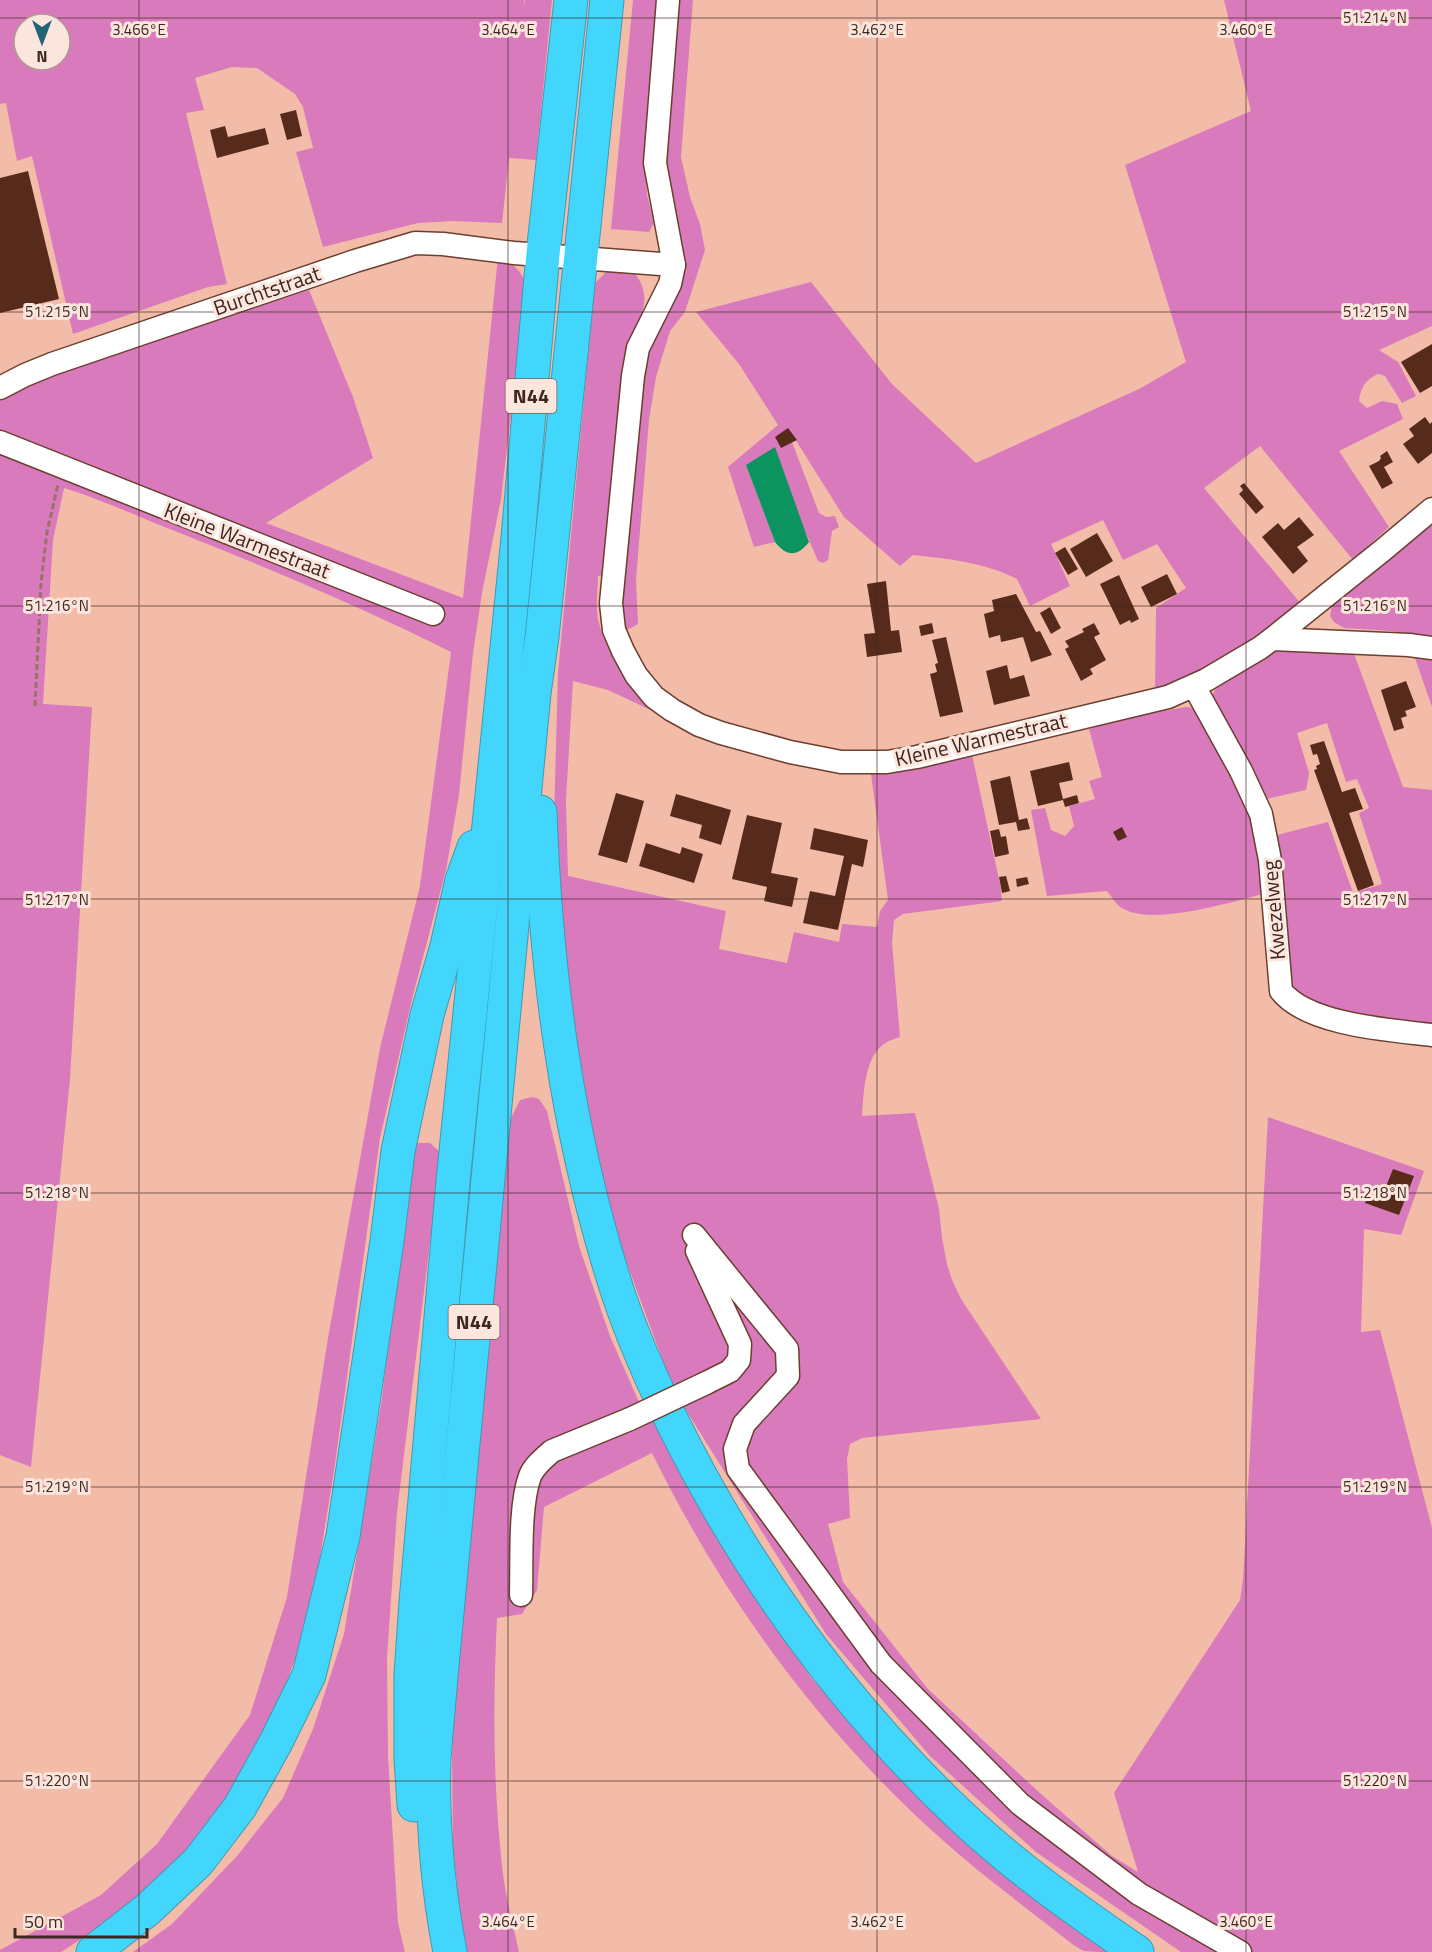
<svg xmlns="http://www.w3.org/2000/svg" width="1432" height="1952" viewBox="0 0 1432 1952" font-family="'Titillium Web',sans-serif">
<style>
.green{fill:#d87abc;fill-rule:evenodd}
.water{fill:#0b9460}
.building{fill:#572b1c}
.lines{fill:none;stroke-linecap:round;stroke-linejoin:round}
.minor-casing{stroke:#6c3f2f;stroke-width:25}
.highway-casing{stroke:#4199b0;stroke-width:35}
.path{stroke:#987265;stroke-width:3;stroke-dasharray:6 3;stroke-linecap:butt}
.minor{stroke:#fff;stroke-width:22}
.highway{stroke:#43d6fd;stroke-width:33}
.minor-bridge-casing{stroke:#6c3f2f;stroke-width:25;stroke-linecap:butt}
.minor-bridge{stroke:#fff;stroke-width:22}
.ticks{fill:none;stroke:#3d2821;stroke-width:1.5;stroke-opacity:0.45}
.labels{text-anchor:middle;stroke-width:6;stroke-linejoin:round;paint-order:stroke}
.shield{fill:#fce5dd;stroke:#766159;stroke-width:1.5}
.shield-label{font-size:20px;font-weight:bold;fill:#3d2821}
.street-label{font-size:21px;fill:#3d2821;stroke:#fce5dd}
.ticks-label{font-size:15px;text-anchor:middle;fill:#3d2821;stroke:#fce5dd;stroke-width:6;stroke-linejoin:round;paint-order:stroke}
</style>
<rect width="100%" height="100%" fill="#f3bca9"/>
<g class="green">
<path d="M0 0H524V5L525 0H552L536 160 509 158 502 223 452 221 418 223 323 247 296 152 313 148 303 107 295 94 257 68 232 67 195 78 204 110 186 113 227 284 208 287 73 334 32 156 17 161 6 103 0 104ZM24 24H60V60H24Z"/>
<path d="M633 0H659L645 157 647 195 654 223 649 232 611 229Z"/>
<path d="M678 0H693L681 157 690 197 700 224 705 250 685 312 670 331 656 377 649 420 636 580 638 624 625 631 620 580 644 360 682 258 678 221 664 159Z"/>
<path d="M1224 0H1432V326L1379 350 1398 362 1416 396 1402 403 1385 376 1378 374C1365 380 1361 387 1359 401L1367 408 1382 401 1397 404 1403 419 1339 451 1389 527 1353 560 1260 446 1204 488 1302 605 1261 636 1189 679 1155 691 1156 608 1186 588 1157 544 1123 560 1103 520 1051 544 1070 586 1030 606 1017 579C984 562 949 559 913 555L900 566 844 517 795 439 792 442 819 513 826 517 835 516 839 527 832 531 828 560 823 563 818 561 806 533 746 465 775 542 754 547 728 467 778 425 739 364 696 312 811 282 892 384 976 463 1139 389 1186 362 1125 165 1251 111Z"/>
<path d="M498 257C514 266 522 268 526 288L501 499 482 593 473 653 459 795 446 870 413 995 380 1138 334 1471 317 1576 303 1636 283 1693 228 1801 185 1852 144 1892 97 1929 61 1952H0V1950L101 1895 157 1844 250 1715 287 1597 328 1338 380 1048 420 886 451 652C361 607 268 568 175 531 138 517 101 499 64 488L53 540 43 704 92 707 70 1079 31 1467 0 1455V398L49 375 309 290 353 397 373 458 266 523 463 598Z"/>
<path d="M607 271 634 272C653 297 642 313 631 339L605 575 598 576C598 591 595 609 599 623 607 657 633 686 655 712L608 690 573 681 566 800 568 876 726 911 719 949 787 963 794 932 839 942 842 924 877 927 880 911 888 900 871 774 905 771 972 755 1000 884 1002 901 903 914 894 920 892 943 900 1037C896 1038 891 1040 887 1042 864 1055 864 1092 862 1116L915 1113 939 1209 942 1238 947 1264 952 1280 961 1299 1041 1419 862 1438 850 1444 847 1459 850 1518 828 1524 843 1582 928 1689 1041 1794 1112 1856 1138 1872 1114 1793 1240 1600 1243 1580 1268 1117 1424 1171 1401 1235 1364 1229 1361 1332 1380 1330 1432 1528V1952H1181L1036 1852 930 1756 826 1634 674 1391 612 1223 584 1116 561 967 554 820 558 672 595 283Z"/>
<path d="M1432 521V638L1392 631 1344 628 1334 622 1330 616 1332 606Z"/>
<path d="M1290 650 1353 651 1403 787 1432 790V1026L1330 1010 1301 997 1287 982 1273 836 1328 822 1353 893 1382 884 1359 813 1369 808 1357 779 1346 782 1327 723 1297 733 1309 773 1306 790 1262 800 1215 705 1213 694 1217 686 1257 659 1275 652Z"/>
<path d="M1414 655 1432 657V707Z"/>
<path d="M1186 707 1194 708 1247 800 1267 893C1234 901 1147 929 1119 906 1115 902 1111 896 1107 891L1047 896 1031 810 1045 808 1051 830 1065 836 1074 826 1069 806 1095 799 1089 781 1102 777 1089 729 1135 716Z"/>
<path d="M532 1097 539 1099 547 1111 579 1246 610 1336 639 1402 620 1410 632 1432 655 1420 695 1500 736 1568 812 1679 887 1762 1116 1952C1107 1952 1093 1952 1084 1951 1075 1947 1066 1939 1058 1933 1043 1921 1027 1909 1012 1897 858 1781 737 1626 652 1453L544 1507 537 1590 522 1614 497 1618C493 1701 493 1784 502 1866 505 1895 513 1924 519 1952H467L462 1931 453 1847 452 1759 456 1658 509 1122 520 1100Z"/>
<path d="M417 1143H430L441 1153 397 1512 387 1658 388 1756 398 1923 405 1952H133L172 1924 237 1856 283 1798 313 1729 344 1634 382 1398 410 1161Z"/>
</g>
<path class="water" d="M775 447 809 542C797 557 787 557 775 542L746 465Z"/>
<g class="building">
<path d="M296 110 302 136 287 140 280 114Z"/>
<path d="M225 126 228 137 265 128 269 144 217 158 210 130Z"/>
<path d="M28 171 59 299 0 313V178Z"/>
<path d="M1432 344V386L1420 393 1401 362Z"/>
<path d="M1425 417 1430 424 1432 422V453L1418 464 1403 444 1414 436 1409 429Z"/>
<path d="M788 428 797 440 781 448 775 437Z"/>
<path d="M1387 451 1393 462 1384 467 1393 483 1382 489 1369 466 1379 461 1381 458 1380 456Z"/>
<path d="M1244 483 1264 507 1256 514 1239 494 1243 490 1240 486Z"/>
<path d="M1299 517 1314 535 1297 547 1308 561 1293 574 1262 537 1278 523 1284 530Z"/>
<path d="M1097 533 1113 561 1086 577 1070 549Z"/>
<path d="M1065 547 1078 569 1068 575 1055 553Z"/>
<path d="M1167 574 1177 594 1151 607 1141 587Z"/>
<path d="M1119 575 1139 619 1131 623 1130 620 1120 625 1100 584Z"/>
<path d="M886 581 891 631 899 630 902 652 867 657 864 634 875 633 867 584Z"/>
<path d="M1016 594 1036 632 1040 631 1052 655 1031 662 1023 637 1001 642 1000 635 989 638 984 614 994 611 992 600Z"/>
<path d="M1050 607 1061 628 1051 634 1040 613Z"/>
<path d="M932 623 934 633 921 636 919 626Z"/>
<path d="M1094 623 1100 634 1094 637 1106 660 1090 669 1093 674 1081 681 1065 649 1069 647 1065 641 1084 632 1082 629Z"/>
<path d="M946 637 963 712 940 717 930 674 937 672 935 664 938 663 932 640Z"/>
<path d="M1007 665 1010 679 1024 675 1030 696 994 705 986 671Z"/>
<path d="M1406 681 1416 707 1405 711 1407 716 1401 718 1404 728 1394 731 1381 690Z"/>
<path d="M1324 741 1342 792 1355 788 1363 809 1349 813 1374 885 1358 891 1314 770 1317 769 1316 766 1320 764 1317 754 1313 755 1310 745Z"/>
<path d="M1069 762 1073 780 1059 783 1063 799 1077 795 1079 803 1065 807 1063 800 1038 806 1030 771Z"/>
<path d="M1010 776 1019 820 1027 818 1030 829 1018 831 1016 822 999 825 990 781Z"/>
<path d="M616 793 644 801 627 863 598 855Z"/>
<path d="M676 794 731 810 721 845 699 838 702 825 670 816Z"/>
<path d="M747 815 782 823 771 873 798 878 792 907 764 901 767 887 732 879Z"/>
<path d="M1122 827 1127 837 1118 841 1113 832Z"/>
<path d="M814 828 868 840 863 867 852 864 838 930 803 923 810 891 835 896 844 856 810 849Z"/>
<path d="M999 829 1001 837 1006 836 1009 854 995 857 990 831Z"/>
<path d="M646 843 680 854 682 847 703 854 694 883 639 866Z"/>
<path d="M1006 876 1010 891 1002 893 999 877Z"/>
<path d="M1027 877 1029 884 1017 887 1016 879Z"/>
<path d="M1393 1169 1414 1176 1399 1215 1365 1203 1369 1194 1381 1199Z"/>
</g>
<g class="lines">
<defs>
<g id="minor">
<path d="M674 265 670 284 638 348 633 376 611 603 614 630 623 651 636 675 654 697 672 710 699 725 721 733 790 752 841 762H887L917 757 1168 697 1206 680 1260 648 1272 639 1409 645 1432 648"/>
<path d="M0 388 25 375 52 364 355 261 415 243 443 244 514 253 674 265 655 163 668 0"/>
<path d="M0 442 433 614"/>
<path d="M1272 639 1383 550 1432 509"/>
<path d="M1194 686 1241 771 1261 814 1270 860 1281 991C1308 1025 1390 1030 1432 1035"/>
<path d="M694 1235 787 1349 788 1376 744 1424 735 1449 738 1469 881 1664 1020 1804 1139 1894 1240 1952"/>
<path d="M697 1251 740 1344 739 1360 730 1371 706 1383"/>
<path d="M521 1595C522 1562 519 1506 530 1476 534 1466 544 1458 552 1451L630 1419"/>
</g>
<g id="highway">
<path d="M540 812C546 976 567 1134 617 1290 638 1354 668 1416 700 1475 769 1601 856 1717 961 1816 1015 1867 1076 1910 1137 1952"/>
<path d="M414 1805 411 1759V1675L416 1602 453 1181 518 538 543 254 571 0"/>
<path d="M93 1952 147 1910 198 1862 240 1807 276 1742 309 1675 343 1536 387 1241 398 1151 427 1015 447 946 462 880 474 847"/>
<path d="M450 1952C438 1889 432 1823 434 1759 436 1731 439 1703 441 1676L534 693 542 637 607 0"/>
</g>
</defs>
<use href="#minor" class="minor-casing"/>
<use href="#highway" class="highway-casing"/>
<path class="path" d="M35 706 41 583 47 532 58 484"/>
<use href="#minor" class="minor"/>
<use href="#highway" class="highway"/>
<defs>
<path id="minor-bridge" d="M630 1419 706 1383"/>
</defs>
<use href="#minor-bridge" class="minor-bridge-casing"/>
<use href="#minor-bridge" class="minor-bridge"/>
</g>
<path class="ticks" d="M139 0V1952M508 0V1952M877 0V1952M1246 0V1952M0 18H1432M0 312H1432M0 606H1432M0 899H1432M0 1193H1432M0 1487H1432M0 1781H1432"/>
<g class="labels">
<g class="shield">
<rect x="505.5" y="379" width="51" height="34" rx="4.5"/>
<rect x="448.5" y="1305" width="51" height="34" rx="4.5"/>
</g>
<g class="shield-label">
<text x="531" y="403">N44</text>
<text x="474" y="1329">N44</text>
</g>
<g class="street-label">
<text transform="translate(267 291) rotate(-19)" y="7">Burchtstraat</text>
<text transform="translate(247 541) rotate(21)" y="7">Kleine Warmestraat</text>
<text transform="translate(981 740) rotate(-13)" y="7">Kleine Warmestraat</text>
<text transform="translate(1274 910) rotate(-95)" y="7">Kwezelweg</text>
</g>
</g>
<g class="ticks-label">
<text x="1375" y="23">51.214°N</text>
<text x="139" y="35">3.466°E</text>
<text x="508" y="35">3.464°E</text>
<text x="877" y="35">3.462°E</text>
<text x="1246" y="35">3.460°E</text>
<text x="1375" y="317">51.215°N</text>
<text x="57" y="317">51.215°N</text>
<text x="1375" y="611">51.216°N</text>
<text x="57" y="611">51.216°N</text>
<text x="1375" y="905">51.217°N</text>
<text x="57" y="905">51.217°N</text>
<text x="1375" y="1198">51.218°N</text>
<text x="57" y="1198">51.218°N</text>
<text x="1375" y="1492">51.219°N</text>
<text x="57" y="1492">51.219°N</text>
<text x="1375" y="1786">51.220°N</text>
<text x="57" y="1786">51.220°N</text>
<text x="508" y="1927">3.464°E</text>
<text x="877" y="1927">3.462°E</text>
<text x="1246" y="1927">3.460°E</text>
</g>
<g transform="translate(42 42) rotate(180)"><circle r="28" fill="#fce5dd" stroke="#b09992" stroke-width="1.5"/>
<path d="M0-4.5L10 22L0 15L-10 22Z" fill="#216477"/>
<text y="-9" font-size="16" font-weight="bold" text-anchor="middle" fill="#3d2821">N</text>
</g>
<path d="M15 1928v9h132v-9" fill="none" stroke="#3d2821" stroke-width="3"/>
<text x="24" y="1928" font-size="18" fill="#3d2821" stroke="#fce5dd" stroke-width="4.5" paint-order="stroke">50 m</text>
</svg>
